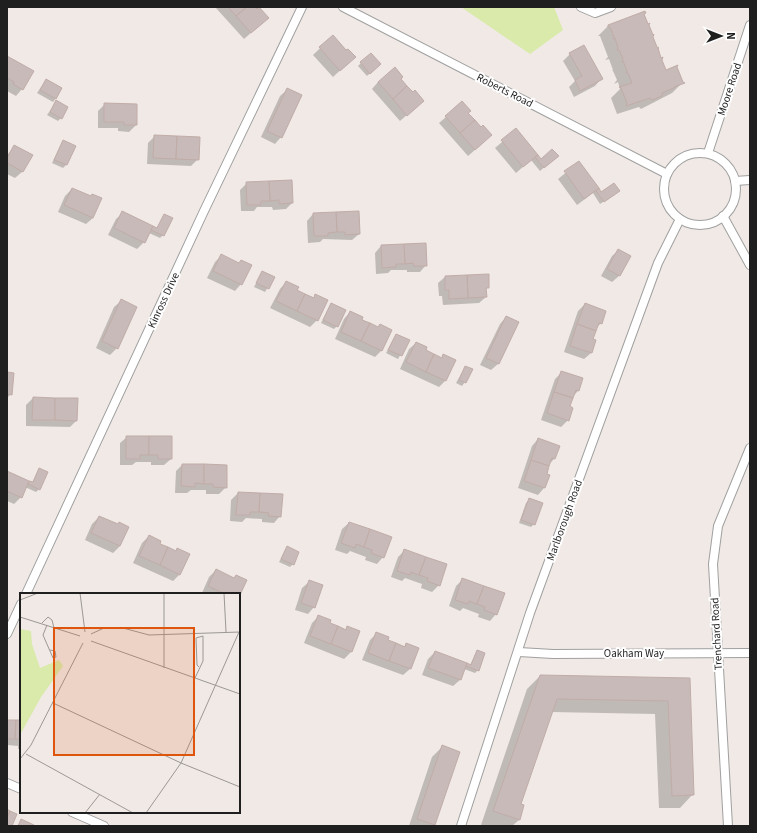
<svg xmlns="http://www.w3.org/2000/svg" width="757" height="833" viewBox="0 0 757 833" font-family="'Source Sans 3',sans-serif">
<style>
.grass{fill:#d9eaaa}
.shadow{fill:#0003}
.building{fill:#c7bab8;stroke:#c1aca7}
.lines{fill:none;stroke-linecap:round;stroke-linejoin:round}
.service-casing{stroke:#a0a0a0;stroke-width:10}
.service{stroke:#fff;stroke-width:8}
.labels{text-anchor:middle;stroke-width:4;stroke-linejoin:round;paint-order:stroke}
.street-label{font-size:11px;fill:#1f1f1f;stroke:#fff}
.inset-road{fill:none;stroke:#9c9896;stroke-width:1}
.view{fill:#de560d;fill-opacity:0.15;stroke:#de560d;stroke-width:2}
.inset-edge{fill:none;stroke:#1f1f1f;stroke-width:2}
</style>
<rect width="100%" height="100%" fill="#f0e9e5"/>
<path class="grass" d="M461 7H554L563 30 530 54Z"/>
<g class="shadow">
<path d="M215 7H253L261 24 244 39Z"/>
<path d="M644 14 665 71 682 83 672 93 641 109 639 107 617 114 611 98 620 89 618 82 614 84 617 80 613 71H612L613 70 609 59 605 60 608 57 600 36H598L608 26Z"/>
<path d="M333 36 348 63 333 77 313 55Z"/>
<path d="M570 54 601 79 595 86 574 97 569 87 575 81 563 61Z"/>
<path d="M7 57 22 89 16 96 7 91Z"/>
<path d="M361 63 377 67 367 76 358 66Z"/>
<path d="M400 79 406 87 416 107 400 121 372 89 378 82Z"/>
<path d="M46 80 56 98 53 102 37 93Z"/>
<path d="M287 90 281 137 275 144 261 137 280 96Z"/>
<path d="M57 101 61 118 58 121 47 115Z"/>
<path d="M105 104 136 125 129 132 118 131V128H98V111Z"/>
<path d="M446 117 484 142 468 156 439 123Z"/>
<path d="M516 130 540 160 554 159 540 171 531 160 516 173 495 148Z"/>
<path d="M155 136 198 159 191 166 147 164 148 143Z"/>
<path d="M63 141 66 165 63 168 52 163Z"/>
<path d="M15 147 31 156 22 172 15 178 7 174V155Z"/>
<path d="M579 162 601 194H615L600 204 593 193 577 205 558 179Z"/>
<path d="M247 183 292 203 286 209 273 210 272 207H257L254 211H241L240 190Z"/>
<path d="M72 189 93 218 86 224 58 212 65 196Z"/>
<path d="M123 213 156 229 165 215 163 235 160 238 149 233 144 242 137 249 108 235 116 219Z"/>
<path d="M313 214 359 234 352 240 323 239 320 242 308 243 307 221Z"/>
<path d="M381 246 426 265 420 272H407V270H391L388 273 376 274 375 253Z"/>
<path d="M619 250 630 256 619 276 612 282 601 276 612 256Z"/>
<path d="M221 256 241 284 235 291 207 278 215 262Z"/>
<path d="M262 272 274 277 265 292 254 287Z"/>
<path d="M488 275V287L485 290 486 297 479 303 443 305 442 296H439L438 283 445 277Z"/>
<path d="M286 282 296 290 313 298 315 296 326 301 317 320 310 327 270 308 280 289Z"/>
<path d="M121 301 117 348 110 355 96 348 114 307Z"/>
<path d="M331 304 337 326 334 329 321 323Z"/>
<path d="M585 304 601 323 595 329 592 340 591 353 584 359 564 352 578 311Z"/>
<path d="M350 312 361 320 381 351 375 357 335 339 344 319Z"/>
<path d="M506 317 518 323 498 364 491 370 480 365 500 324Z"/>
<path d="M396 335 408 341 398 359 386 353Z"/>
<path d="M416 343 424 350 441 358 443 356 445 381 439 387 400 369 409 349Z"/>
<path d="M465 367V382L462 386 456 383Z"/>
<path d="M562 372 582 379 578 391 572 397 569 407 568 420 561 427 541 420 555 379Z"/>
<path d="M7 373 11 394 7 398Z"/>
<path d="M33 398 76 421 70 427 26 426V405Z"/>
<path d="M127 437 171 459 164 465H151V462H136L132 465H120V443Z"/>
<path d="M538 439 555 458 549 464 545 475 549 476 544 488 538 495 518 488 532 446Z"/>
<path d="M182 465 226 487 219 494H206V490H191L187 493H175L176 471Z"/>
<path d="M39 469V489L36 492 25 487 21 497 14 504 7 501V472L32 483Z"/>
<path d="M238 493 280 516 274 523 262 522V519L246 518 242 522 230 521 231 500Z"/>
<path d="M529 500 534 524 531 527 519 523 526 503Z"/>
<path d="M99 517 117 525 128 527 120 546 113 553 85 540 92 524Z"/>
<path d="M349 523 383 557 377 564 365 560 366 557 350 551 347 554 335 550 342 529Z"/>
<path d="M149 536 158 544 175 552 177 549 180 574 173 581 133 563 142 543Z"/>
<path d="M287 547 293 564 290 567 279 562Z"/>
<path d="M405 550 439 585 432 592 421 588 422 584 405 578 402 581 391 577 398 557Z"/>
<path d="M216 570 233 579 246 580 239 595 202 593 209 577Z"/>
<path d="M463 579 496 614 490 621 478 617 479 614 463 608 460 611 449 606 456 586Z"/>
<path d="M309 582 314 607 308 614 295 610 302 588Z"/>
<path d="M318 617 329 624 345 630 347 628 359 632 351 652 344 659 304 643 312 623Z"/>
<path d="M376 634 387 641 403 647 406 645 417 649 410 669 403 675 362 660 370 640Z"/>
<path d="M477 651 478 670 475 673 464 669 460 680 453 686 422 675 428 659 435 652 470 665Z"/>
<path d="M540 676 689 679 693 794 680 808H659L655 714 551 712 520 805 523 806 519 820 512 826 481 825 527 689Z"/>
<path d="M7 721H21V749H18V746L7 745Z"/>
<path d="M442 747 434 824 432 826H409L432 757Z"/>
</g>
<g class="building">
<path d="M228 7H247L236 16Z"/>
<path d="M247 7H255L257 9 259 7 269 18 251 33 236 16Z"/>
<path d="M645 11 646 13 644 14 648 24 650 23 649 25 653 35 654 34 653 37 657 47 659 48H658L661 58 663 57 662 60 666 70 678 65 677 67 683 82 685 83 674 87V88L662 93V96L652 100 650 98 626 106 627 103 621 88 619 87 632 83 628 73H626L627 71 623 61 622 62 623 59 619 50H617L618 48 615 38 613 39 614 37 610 27H608V25Z"/>
<path d="M333 35 346 50 348 49 356 57 340 71 319 47Z"/>
<path d="M584 45 603 79 580 91 575 80 582 76 569 53Z"/>
<path d="M371 53 381 64 370 74 360 62Z"/>
<path d="M7 56 34 71 23 90 13 84 14 82 7 78Z"/>
<path d="M395 67 403 77 401 79 407 86 393 99 378 82Z"/>
<path d="M46 79 62 88 56 99 40 90Z"/>
<path d="M407 86 413 92 415 90 424 101 407 116 393 99Z"/>
<path d="M287 88 302 95 282 138 267 131Z"/>
<path d="M56 100 68 107 62 119 50 112Z"/>
<path d="M462 101 471 111 468 113 475 120 460 133 445 116Z"/>
<path d="M104 103 137 104V125H124V122H104Z"/>
<path d="M475 120 481 127 483 125 492 135 475 150 460 133Z"/>
<path d="M516 128 538 155 523 167 501 140Z"/>
<path d="M154 135 177 136 176 159 153 158Z"/>
<path d="M177 136 200 137 199 160 176 159Z"/>
<path d="M63 140 76 146 67 165 54 160Z"/>
<path d="M14 145 33 155 23 172 7 163V158Z"/>
<path d="M552 149 559 156 544 168 535 157 538 155 541 159Z"/>
<path d="M579 161 599 188 584 199 564 171Z"/>
<path d="M292 180 293 203 279 204V200L270 201 269 181Z"/>
<path d="M269 181 270 201H261V205H247L246 182Z"/>
<path d="M614 183 620 191 604 202 596 191 599 188 601 192Z"/>
<path d="M72 188 91 196 92 194 102 198 93 218 64 205Z"/>
<path d="M122 211 153 226 145 243 114 228Z"/>
<path d="M359 211 360 234 345 235V232H337L336 212Z"/>
<path d="M336 212 337 232 328 233V236H314L313 213Z"/>
<path d="M164 214 173 218 164 236 151 230 153 226 157 228Z"/>
<path d="M426 243 427 266H414L413 263 405 264 404 244Z"/>
<path d="M404 244 405 264H396V267L382 268 381 245Z"/>
<path d="M618 249 631 256 620 276 607 269Z"/>
<path d="M221 254 239 263 241 260 252 265 242 285 213 271Z"/>
<path d="M262 271 275 277 269 289 256 283Z"/>
<path d="M489 274V288H486L487 297 468 298 467 275Z"/>
<path d="M467 275 468 298 449 299V290H445V276Z"/>
<path d="M286 281 299 287 297 290 305 294 297 311 276 301Z"/>
<path d="M305 294 314 298 315 294 328 300 318 321 297 311Z"/>
<path d="M121 299 137 307 118 349 102 341Z"/>
<path d="M331 303 346 310 338 327 323 320Z"/>
<path d="M585 303 606 311 602 324 599 323 596 331 577 324Z"/>
<path d="M350 311 363 317 362 320 370 323 361 341 341 332Z"/>
<path d="M506 316 519 322 499 364 486 358Z"/>
<path d="M370 323 378 327 380 324 392 330 382 351 361 341Z"/>
<path d="M577 324 596 331 593 339 596 340 592 353 570 346Z"/>
<path d="M396 334 410 340 402 356 388 350Z"/>
<path d="M416 342 427 347 426 350 434 354 426 372 406 362Z"/>
<path d="M434 354 442 358 443 354 456 360 446 381 426 372Z"/>
<path d="M465 366 473 369 466 383 459 380Z"/>
<path d="M561 371 583 378 579 391 576 390 573 398 554 392Z"/>
<path d="M7 372 14 373 12 395 7 394Z"/>
<path d="M554 392 573 398 570 406 573 408 569 421 547 413Z"/>
<path d="M33 397 55 398V420H32Z"/>
<path d="M55 398H78L77 421 55 420Z"/>
<path d="M126 436H149V455H140V459H126Z"/>
<path d="M149 436H172V459H158V455H149Z"/>
<path d="M538 438 560 446 555 459 552 458 549 466 531 460Z"/>
<path d="M531 460 549 466 547 474 550 475 545 488 524 481Z"/>
<path d="M182 464H204V484L195 483V487L181 486Z"/>
<path d="M204 464 227 465V488L213 487V484H204Z"/>
<path d="M39 468 48 472 40 490 28 484 29 481 33 482Z"/>
<path d="M7 471 29 481 22 498 7 491Z"/>
<path d="M238 492 260 493 259 512H250V515H236Z"/>
<path d="M260 493 283 494 281 517 268 516 269 513 259 512Z"/>
<path d="M529 498 543 503 535 525 521 520Z"/>
<path d="M99 516 118 524 119 522 129 527 120 546 91 533Z"/>
<path d="M349 522 370 529 364 547 356 544 355 548 341 543Z"/>
<path d="M370 529 392 537 384 558 371 553 372 550 364 547Z"/>
<path d="M149 535 161 541 160 544 168 547 160 565 139 556Z"/>
<path d="M287 546 299 552 294 565 281 559Z"/>
<path d="M168 547 176 551 177 548 190 554 180 575 160 565Z"/>
<path d="M404 549 426 557 419 575 411 572 410 575 397 571Z"/>
<path d="M426 557 447 564 440 586 427 581 428 578 419 575Z"/>
<path d="M216 569 234 578 236 575 247 580 239 597V594H225L208 586Z"/>
<path d="M462 578 484 586 477 604 469 601 468 604 455 600Z"/>
<path d="M309 580 323 585 315 608 301 603Z"/>
<path d="M484 586 505 593 497 615 484 610 485 607 477 604Z"/>
<path d="M318 615 331 620 330 623 338 626 331 644 310 636Z"/>
<path d="M338 626 346 630 347 626 360 631 352 652 331 644Z"/>
<path d="M376 632 389 637 388 640 396 643 389 661 368 653Z"/>
<path d="M396 643 405 647 406 643 419 648 411 669 389 661Z"/>
<path d="M477 650 485 653 479 671 466 666 467 663 471 665Z"/>
<path d="M435 651 467 663 461 680 428 668Z"/>
<path d="M540 675 690 678 694 795 672 796 668 701 557 699 521 804 524 805 520 820 493 811Z"/>
<path d="M7 720H16L15 739H7Z"/>
<path d="M16 720H21V739H15Z"/>
<path d="M442 745 460 752 435 825 417 819Z"/>
<path d="M7 809 10 811 7 818Z"/>
<path d="M10 811 17 814 12 826H7V818Z"/>
<path d="M21 819 34 825 33 826H18Z"/>
</g>
<g class="lines">
<defs>
<g id="service">
<path d="M343 7 667 174"/>
<path d="M581 7 595 13 611 7"/>
<path d="M708 153 750 25"/>
<circle cx="700" cy="189" r="36"/>
<path d="M735 181 750 180"/>
<path d="M723 216 750 265"/>
<path d="M26 594 204 211 302 7"/>
<path d="M7 634 21 604"/>
<path d="M519 652 553 654 750 653"/>
<path d="M7 783 21 789"/>
<path d="M72 812 104 826"/>
<path d="M461 826 530 613 658 263 680 219"/>
<path d="M728 826 713 564 718 526 750 448"/>
</g>
</defs>
<use href="#service" class="service-casing"/>
<use href="#service" class="service"/>
</g>
<g class="labels">
<g class="street-label">
<text transform="translate(729 89) rotate(-72)" y="4">Moore Road</text>
<text transform="translate(505 90) rotate(27)" y="4">Roberts Road</text>
<text transform="translate(163 300) rotate(-65)" y="4">Kinross Drive</text>
<text transform="translate(564 520) rotate(-70)" y="4">Marlborough Road</text>
<text transform="translate(716 634) rotate(-93)" y="4">Trenchard Road</text>
<text x="634" y="657">Oakham Way</text>
</g>
</g>
<g transform="translate(20 593)">
<rect width="220" height="220" fill="#f0e9e5"/>
<path d="M0 36 11 38 12 51 20 75 39 67 43 73 21 104 0 142Z" fill="#d9eaaa"/>
<path class="inset-road" d="M60 0 65 39M204 0 206 39M0 7 18 0M0 24 60 43M22 30 28 24 32 27 34 35M27 32 23 42 33 65 36 64 35 58 30 57M71 41 84 35H103L129 42 220 39M71 48 220 101M144 75V0M175 85 183 68V43L176 45 177 72 179 74M33 110 161 170 220 194M6 161 113 220M0 166 11 152 63 50M65 220 80 201M126 220 161 170 219 39"/>
<path class="view" d="M34 35H174V162H34Z"/>
<rect width="220" height="220" class="inset-edge"/>
</g>
<rect width="757" height="833" fill="none" stroke="#1f1f1f" stroke-width="16"/>
<g transform="translate(721 36) rotate(90)" stroke="#ffffff" stroke-width="3" paint-order="stroke">
<path d="M0-3L7 15L0 10L-7 15Z" fill="#1f1f1f"/>
<text y="-6" font-size="11" font-weight="bold" text-anchor="middle" fill="#1f1f1f">N</text>
</g>
</svg>
